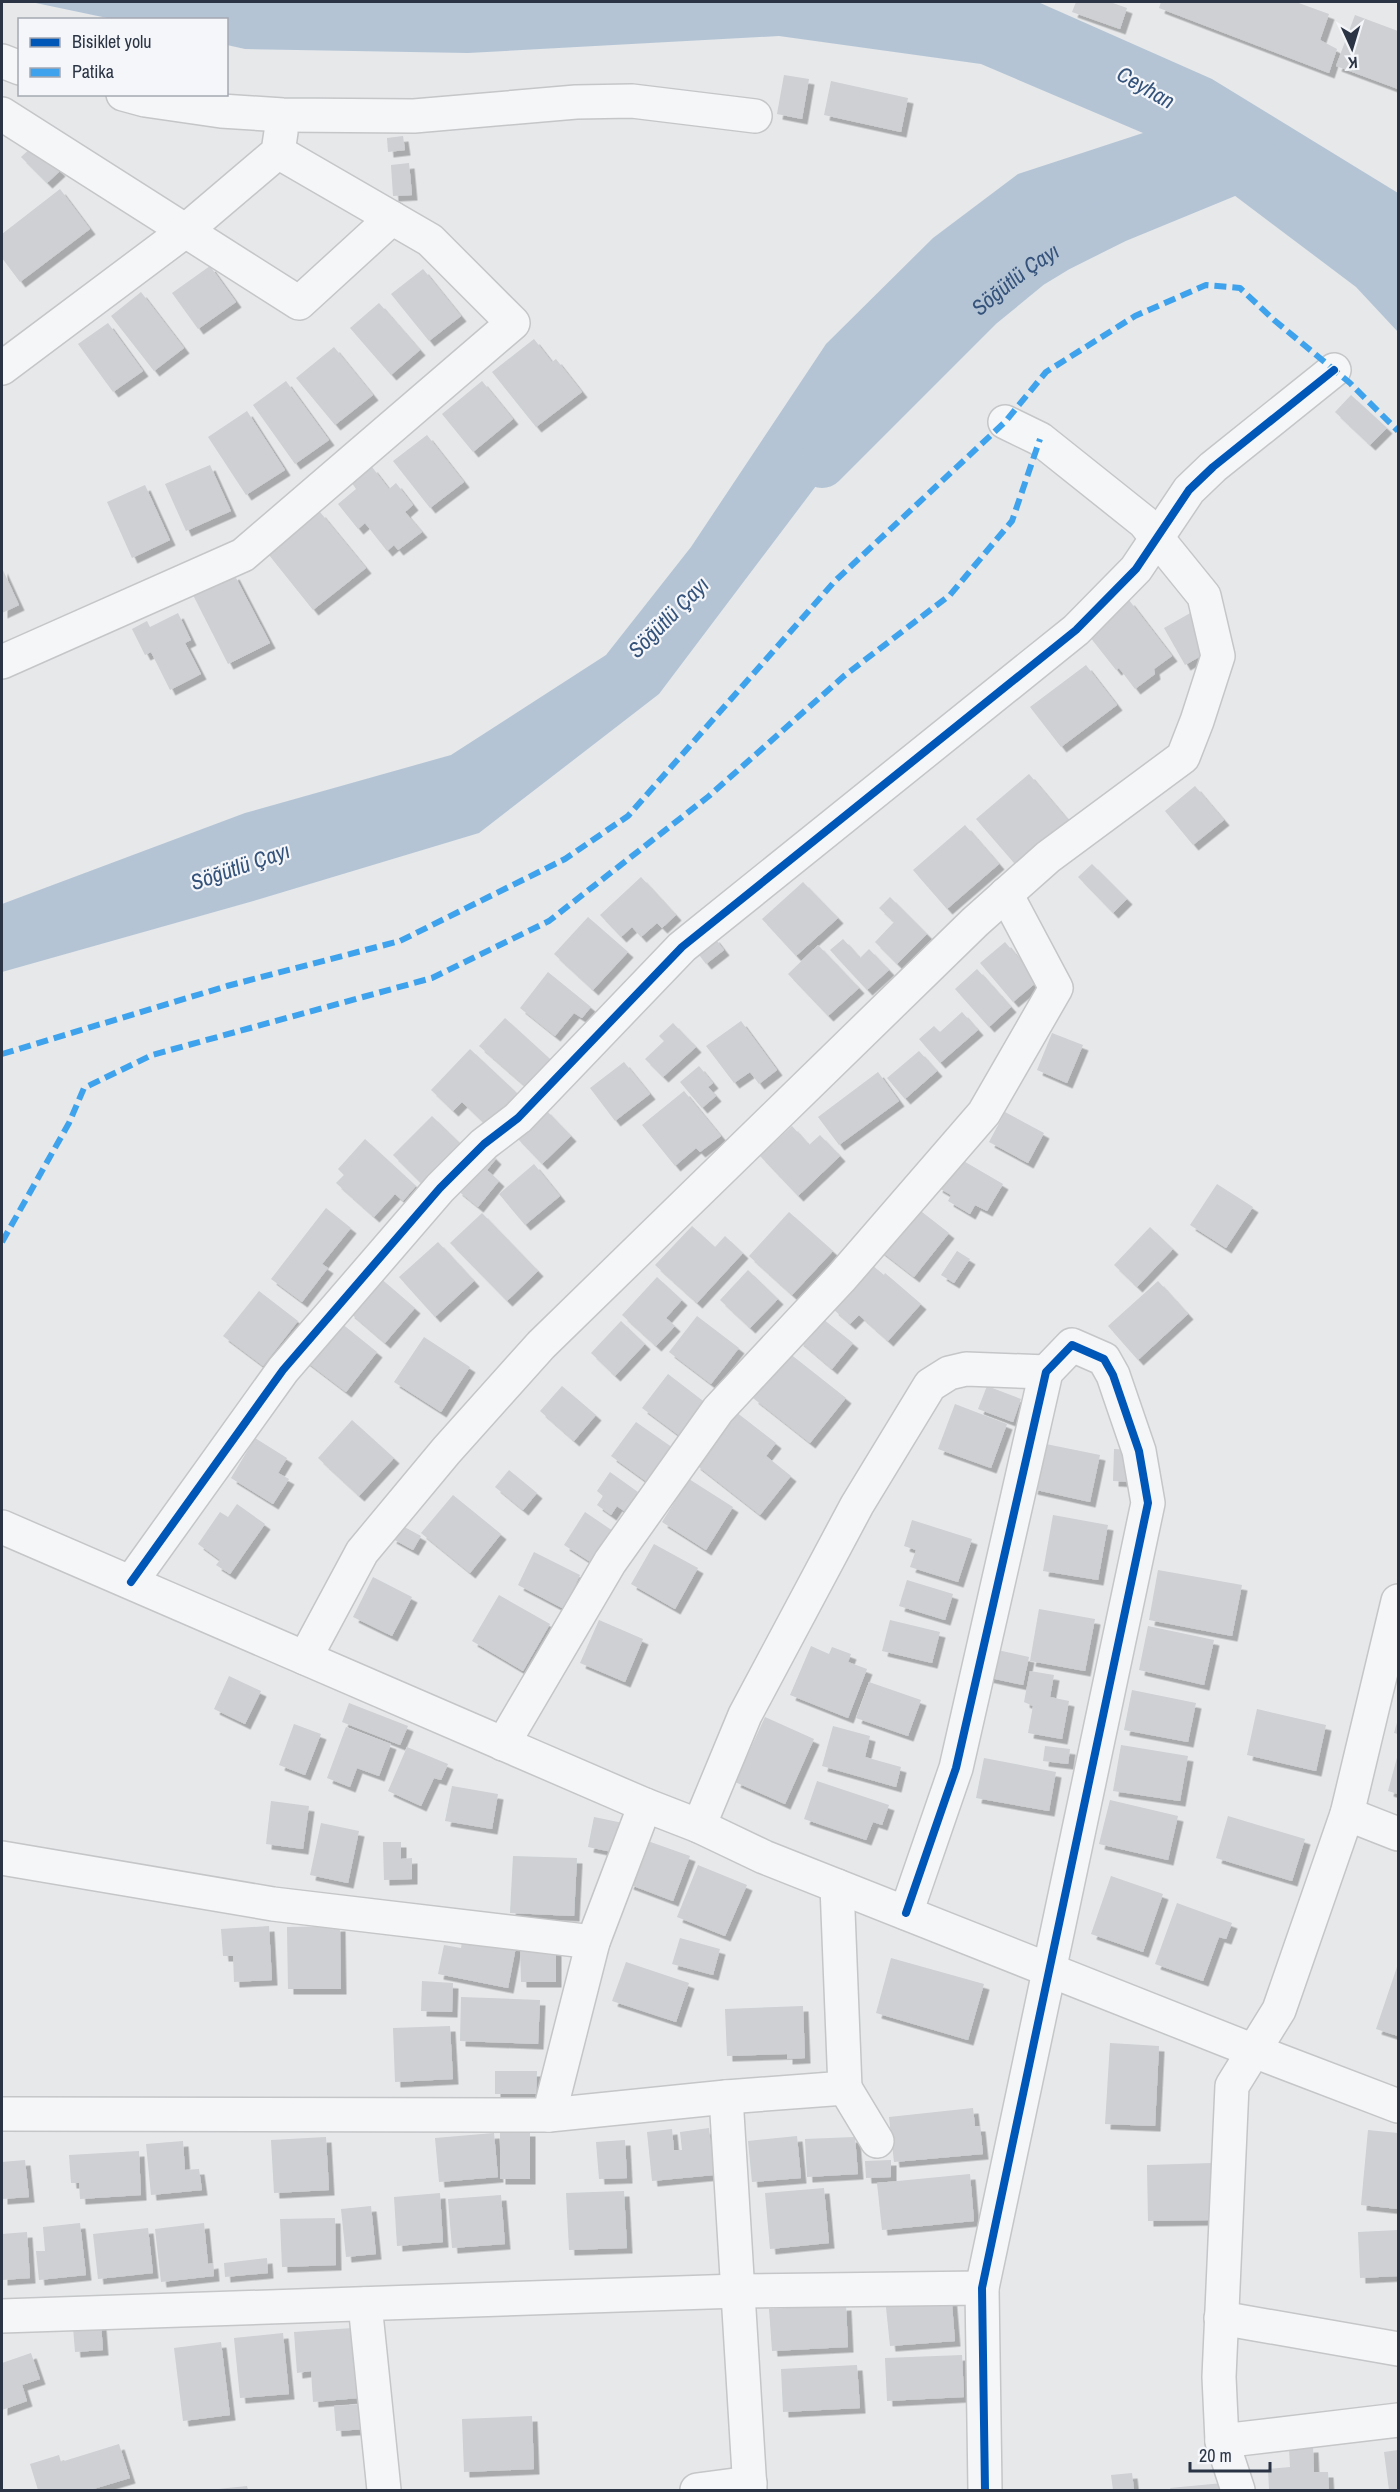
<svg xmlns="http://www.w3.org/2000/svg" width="1400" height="2492" viewBox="0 0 1400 2492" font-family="'Archivo Narrow',sans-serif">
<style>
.water{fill:#b4c4d5}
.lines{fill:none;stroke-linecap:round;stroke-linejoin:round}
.river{stroke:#b4c4d5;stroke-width:48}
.building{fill:#ced0d3;filter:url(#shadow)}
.minor-casing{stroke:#c4c6c8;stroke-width:36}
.minor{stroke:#f5f6f7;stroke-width:33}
.quiet{stroke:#3ea3ec;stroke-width:6;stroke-dasharray:12 6;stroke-linecap:butt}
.cycleway-casing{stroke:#f4f6f9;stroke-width:11}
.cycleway{stroke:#0057b8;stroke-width:8}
.labels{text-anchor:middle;stroke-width:4.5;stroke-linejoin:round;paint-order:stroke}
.water-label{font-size:22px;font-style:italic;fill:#34527a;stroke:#f4f6f9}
</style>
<defs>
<filter id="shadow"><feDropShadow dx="5.5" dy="5.5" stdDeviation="0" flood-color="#0004"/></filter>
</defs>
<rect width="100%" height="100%" fill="#e6e8ea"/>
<path class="water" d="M31 2H1038L1212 79 1398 193V332L1356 287 1214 180 1153 185 1064 229 954 303 659 694 479 833 260 899 2 972V904L245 813 451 755 606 655 691 547 826 344 933 238 1018 174 1143 133 981 64 779 36 468 53 245 49 227 45 226 20 112 19Z"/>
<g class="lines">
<path class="river" id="s1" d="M822 464 980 306 1030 265 1058 248 1116 219 1257 161"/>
</g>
<g class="building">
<path d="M1076 2H1110L1127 8 1120 29 1072 12Z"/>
<path d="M1161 2H1296L1329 14 1320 40 1337 49 1329 73 1159 8Z"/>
<path d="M1355 15 1398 31V89L1336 66Z"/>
<path d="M784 75 809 79 802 119 777 114Z"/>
<path d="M831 81 908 98 901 132 824 115Z"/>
<path d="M403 136 405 150 388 152 387 138Z"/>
<path d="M34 145 60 171 47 183 21 157Z"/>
<path d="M409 163 412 195 393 196 391 165Z"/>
<path d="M60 189 90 229 20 282 2 258V234Z"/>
<path d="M210 266 236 302 198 329 172 293Z"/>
<path d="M423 269 461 316 429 341 391 294Z"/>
<path d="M141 292 184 348 154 371 111 316Z"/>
<path d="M379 303 420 350 391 375 350 328Z"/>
<path d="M108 323 143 371 113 392 78 344Z"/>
<path d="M534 339 552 362 556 359 582 392 536 427 492 372Z"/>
<path d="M334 347 373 395 335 425 296 378Z"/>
<path d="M286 381 329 440 295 464 253 405Z"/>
<path d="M482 381 513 419 473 452 442 414Z"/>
<path d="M1351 395 1387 428 1370 445 1335 412Z"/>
<path d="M247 411 285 470 246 495 208 437Z"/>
<path d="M427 435 464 482 430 508 393 461Z"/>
<path d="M210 465 231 511 186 531 165 484Z"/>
<path d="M372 467 389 489 396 483 413 505 405 512 422 532 398 550 394 545 387 551 365 523 358 529 338 504 356 489 352 483Z"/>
<path d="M145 485 170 540 132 558 107 502Z"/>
<path d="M320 512 366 568 313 610 261 545 285 525 293 534Z"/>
<path d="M2 568 19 605 2 613Z"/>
<path d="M234 574 270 643 228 664 193 595Z"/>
<path d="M1129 600 1172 656 1154 669 1155 674 1135 689 1119 668 1116 670 1086 632Z"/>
<path d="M1192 612 1213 649 1185 665 1164 628Z"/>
<path d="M178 613 191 640 185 643 201 674 170 690 151 652 145 655 132 629 147 621 150 627Z"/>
<path d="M1086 665 1117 705 1061 747 1030 707Z"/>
<path d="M1029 774 1068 820 1015 864 976 819Z"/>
<path d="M1195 786 1224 820 1193 845 1165 811Z"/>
<path d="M965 825 999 864 947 909 913 870Z"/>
<path d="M1092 864 1127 899 1113 913 1078 877Z"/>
<path d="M641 877 676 915 662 928 657 923 641 937 632 927 621 937 600 915Z"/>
<path d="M803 882 838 918 796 956 762 919Z"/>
<path d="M890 897 927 934 897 964 875 942 894 922 879 908Z"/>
<path d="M588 917 628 952 593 990 554 954Z"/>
<path d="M714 937 724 950 706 964 696 951Z"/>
<path d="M843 939 860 958 869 949 889 970 867 990 830 950Z"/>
<path d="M1005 942 1038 981 1013 1002 980 963Z"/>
<path d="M818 945 859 988 828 1016 788 974Z"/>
<path d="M977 969 1011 1007 989 1027 955 989Z"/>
<path d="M548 972 591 1007 582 1018 574 1013 555 1036 520 1008Z"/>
<path d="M962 1012 978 1030 940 1063 919 1039 934 1026 940 1032Z"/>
<path d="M505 1018 550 1059 525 1086 479 1046Z"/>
<path d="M741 1021 777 1070 759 1084 750 1072 734 1083 706 1046Z"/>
<path d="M673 1023 696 1047 663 1077 645 1059 664 1041 659 1036Z"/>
<path d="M1052 1033 1083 1045 1067 1083 1037 1070Z"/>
<path d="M470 1049 518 1094 487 1126 462 1102 453 1111 431 1090Z"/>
<path d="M919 1051 937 1071 905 1099 887 1078Z"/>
<path d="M624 1062 650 1094 615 1121 590 1088Z"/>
<path d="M699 1066 713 1083 708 1087 716 1096 702 1108 680 1082Z"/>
<path d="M878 1072 899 1101 839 1145 818 1117Z"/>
<path d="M684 1091 721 1136 700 1152 696 1148 675 1166 642 1125Z"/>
<path d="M545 1109 571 1136 542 1164 516 1137Z"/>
<path d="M1005 1112 1044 1133 1028 1163 989 1142Z"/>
<path d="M432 1116 464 1147 425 1187 393 1155Z"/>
<path d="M792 1126 809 1145 820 1135 840 1156 798 1196 760 1156Z"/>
<path d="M365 1139 416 1186 403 1201 395 1194 374 1217 336 1183 344 1175 338 1169Z"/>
<path d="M489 1152 496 1159 487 1170 499 1181 478 1207 457 1190Z"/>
<path d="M955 1156 1003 1184 987 1211 975 1205 970 1214 948 1201 951 1195 937 1187Z"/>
<path d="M534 1164 560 1196 525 1225 499 1194Z"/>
<path d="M1217 1184 1253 1207 1226 1248 1190 1225Z"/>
<path d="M913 1205 949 1233 914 1277 878 1249Z"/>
<path d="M326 1208 351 1228 322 1264 328 1268 302 1302 271 1279Z"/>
<path d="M789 1212 833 1251 792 1295 749 1256Z"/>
<path d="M482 1213 538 1271 507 1301 450 1243Z"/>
<path d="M692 1226 715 1247 725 1236 743 1253 697 1303 655 1265Z"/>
<path d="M1150 1227 1173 1249 1137 1287 1114 1265Z"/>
<path d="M438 1242 474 1281 435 1317 399 1277Z"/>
<path d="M957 1251 970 1259 954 1283 941 1275Z"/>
<path d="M872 1265 884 1275 885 1273 921 1304 888 1341 859 1315 850 1324 833 1309Z"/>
<path d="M748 1270 778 1299 750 1328 720 1300Z"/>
<path d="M379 1277 415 1308 385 1343 349 1312Z"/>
<path d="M657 1277 682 1300 666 1318 675 1326 656 1346 622 1315Z"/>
<path d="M1158 1281 1188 1314 1138 1360 1108 1326Z"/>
<path d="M259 1291 298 1321 263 1366 223 1336Z"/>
<path d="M818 1315 853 1343 832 1369 798 1340Z"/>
<path d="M697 1316 739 1348 711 1384 669 1352Z"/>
<path d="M336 1319 377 1352 346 1392 304 1360Z"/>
<path d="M621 1321 645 1344 615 1376 591 1353Z"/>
<path d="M424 1337 470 1367 441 1412 394 1382Z"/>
<path d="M789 1353 846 1398 810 1443 753 1398Z"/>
<path d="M668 1374 711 1407 685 1440 642 1408Z"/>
<path d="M562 1386 596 1415 574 1441 540 1411Z"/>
<path d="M987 1386 1021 1399 1013 1422 978 1409Z"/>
<path d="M955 1404 1007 1424 991 1468 938 1449Z"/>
<path d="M736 1412 776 1443 766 1456 791 1476 760 1515 695 1464Z"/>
<path d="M352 1420 394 1458 359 1496 318 1458Z"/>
<path d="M636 1422 676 1450 651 1485 611 1456Z"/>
<path d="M255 1438 287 1458 278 1473 289 1479 273 1504 231 1478Z"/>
<path d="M1041 1443 1100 1455 1090 1502 1032 1489Z"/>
<path d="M1114 1449 1134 1450 1132 1482 1113 1481Z"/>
<path d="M509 1470 537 1493 523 1510 495 1487Z"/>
<path d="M610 1472 638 1492 624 1511 617 1506 611 1515 597 1505 603 1496 597 1491Z"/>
<path d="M689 1479 733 1507 706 1550 662 1522Z"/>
<path d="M453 1495 501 1534 470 1573 421 1533Z"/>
<path d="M237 1504 265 1524 230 1574 216 1565 220 1560 198 1544 220 1512 228 1517Z"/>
<path d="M585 1512 613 1531 592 1563 564 1545Z"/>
<path d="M1053 1515 1108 1525 1098 1580 1043 1571Z"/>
<path d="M912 1520 972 1539 958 1582 910 1567 916 1550 904 1546Z"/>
<path d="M399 1524 421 1536 413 1550 391 1538Z"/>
<path d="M654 1544 698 1568 675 1609 631 1584Z"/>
<path d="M534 1552 580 1575 564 1609 518 1585Z"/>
<path d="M1158 1570 1242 1585 1232 1636 1149 1620Z"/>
<path d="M373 1577 412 1597 392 1636 353 1617Z"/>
<path d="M907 1580 953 1594 945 1620 899 1606Z"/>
<path d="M499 1595 550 1624 523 1671 472 1641Z"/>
<path d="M1039 1609 1095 1619 1085 1671 1030 1661Z"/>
<path d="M599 1620 643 1639 625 1682 580 1663Z"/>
<path d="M890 1620 940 1632 932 1663 882 1651Z"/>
<path d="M1148 1626 1214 1640 1204 1685 1139 1670Z"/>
<path d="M811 1646 829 1654 832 1647 851 1654 848 1662 867 1669 848 1718 790 1695Z"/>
<path d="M993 1649 1029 1657 1023 1685 986 1677Z"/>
<path d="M1030 1671 1054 1675 1050 1697 1069 1701 1062 1739 1028 1733 1033 1706 1024 1702Z"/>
<path d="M229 1676 261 1691 245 1724 214 1709Z"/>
<path d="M869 1682 921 1700 908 1736 856 1718Z"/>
<path d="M1132 1690 1196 1703 1188 1742 1124 1730Z"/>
<path d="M349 1703 408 1726 400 1745 342 1722Z"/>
<path d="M1257 1709 1326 1725 1316 1771 1247 1755Z"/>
<path d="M765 1717 814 1739 785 1804 735 1782Z"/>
<path d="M1398 1719V1734L1394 1733Z"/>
<path d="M294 1724 321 1734 305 1775 279 1765Z"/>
<path d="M833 1726 870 1736 865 1757 901 1767 896 1787 822 1766Z"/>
<path d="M346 1727 391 1744 379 1776 357 1768 350 1787 327 1778Z"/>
<path d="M1121 1745 1188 1756 1180 1801 1113 1791Z"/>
<path d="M1045 1746 1070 1749 1068 1764 1043 1761Z"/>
<path d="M407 1747 448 1764 441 1780 434 1778 421 1806 388 1791Z"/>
<path d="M1398 1754V1794L1388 1791Z"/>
<path d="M984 1758 1056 1772 1049 1811 976 1798Z"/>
<path d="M817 1781 889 1805 882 1825 873 1822 866 1840 804 1819Z"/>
<path d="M452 1786 498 1794 492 1829 445 1821Z"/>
<path d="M1110 1800 1178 1816 1168 1860 1099 1844Z"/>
<path d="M271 1801 309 1806 303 1849 266 1844Z"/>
<path d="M1228 1816 1305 1839 1292 1881 1216 1858Z"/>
<path d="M594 1817 623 1823 617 1853 588 1847Z"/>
<path d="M321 1823 359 1831 348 1883 310 1875Z"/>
<path d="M645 1840 690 1856 673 1901 628 1884Z"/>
<path d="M383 1842H401V1859L412 1858V1879L384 1880Z"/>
<path d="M513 1856 577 1858 574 1916 510 1913Z"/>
<path d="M698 1865 747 1885 725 1936 677 1917Z"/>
<path d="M1111 1876 1163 1894 1143 1952 1091 1934Z"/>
<path d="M1177 1903 1232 1923 1226 1939 1219 1937 1203 1981 1155 1964Z"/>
<path d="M269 1926 272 1980 234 1982 233 1956H223L221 1929Z"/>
<path d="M340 1926 341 1989H288L287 1927Z"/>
<path d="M464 1931 517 1942 508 1988 438 1974 444 1945 461 1948Z"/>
<path d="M680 1938 720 1949 713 1975 672 1964Z"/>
<path d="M520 1948H556V1982H521Z"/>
<path d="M891 1958 984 1984 968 2040 876 2013Z"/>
<path d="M626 1962 689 1983 676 2022 612 2001Z"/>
<path d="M1398 1964V2036L1376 2029Z"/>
<path d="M422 1981 453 1983 452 2012 421 2011Z"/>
<path d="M461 1997 540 2000 538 2044 460 2041Z"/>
<path d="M803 2006 805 2058 787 2059V2054L727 2056 725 2009Z"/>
<path d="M450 2026 453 2079 395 2082 393 2028Z"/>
<path d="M1110 2043 1159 2046 1155 2126 1105 2124Z"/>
<path d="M495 2071H537L536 2094H495Z"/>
<path d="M973 2108 975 2126H980L983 2154 894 2162 889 2117Z"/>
<path d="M709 2128 714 2175 652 2181 647 2132 672 2129 674 2150H682L680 2132Z"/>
<path d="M1368 2130 1398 2133V2209L1361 2205Z"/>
<rect x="500" y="2131" width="30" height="48"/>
<path d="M494 2133 498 2177 439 2182 435 2138Z"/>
<path d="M797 2136 801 2178 752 2182 748 2141Z"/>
<path d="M326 2137 329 2190 274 2193 271 2140Z"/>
<path d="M855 2137 858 2174 807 2177 805 2139Z"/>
<path d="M625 2140 627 2178 599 2179 596 2142Z"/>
<path d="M183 2141 185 2170 199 2169 202 2190 151 2195 146 2144Z"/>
<path d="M139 2151 141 2195 80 2199 79 2183H71L69 2155Z"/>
<path d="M25 2160 29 2197 2 2199V2162Z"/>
<path d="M891 2160V2177L866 2178 865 2161Z"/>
<path d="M1213 2163V2220L1148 2221 1147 2165Z"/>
<path d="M970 2174 974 2221 882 2230 877 2183Z"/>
<path d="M824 2188 829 2243 770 2249 765 2193Z"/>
<path d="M624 2191 627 2248 569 2250 566 2193Z"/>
<path d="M440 2193 443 2242 397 2246 394 2197Z"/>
<path d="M501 2195 505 2244 452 2248 448 2199Z"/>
<path d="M371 2206 376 2254 346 2257 341 2209Z"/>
<path d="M335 2218 336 2265 282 2267 280 2219Z"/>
<path d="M80 2223 86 2275 39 2280 36 2251H45L43 2227Z"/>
<path d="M204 2223 208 2264 213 2263 214 2276 161 2282 155 2229Z"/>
<path d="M148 2228 153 2273 98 2279 93 2234Z"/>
<path d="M1398 2230V2276L1360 2278 1358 2232Z"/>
<path d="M27 2232 30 2278 2 2280V2234Z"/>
<path d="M267 2258 268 2273 225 2277 224 2263Z"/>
<path d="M951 2292 955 2341 890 2346 885 2298Z"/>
<path d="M846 2305 848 2347 772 2351 769 2309Z"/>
<path d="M101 2324 103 2350 75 2352 73 2327Z"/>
<path d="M353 2328 359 2398 313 2402 311 2371 297 2373 294 2332Z"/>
<path d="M283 2333 289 2394 240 2398 234 2338Z"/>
<path d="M221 2342 230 2415 183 2421 174 2348Z"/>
<path d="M31 2353 40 2379 22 2385 27 2401 2 2410V2363Z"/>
<path d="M962 2355 964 2397 887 2401 885 2358Z"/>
<path d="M857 2365 860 2408 783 2412 781 2369Z"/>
<path d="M365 2404 367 2429 336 2431 334 2406Z"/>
<path d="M532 2416 534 2469 464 2472 462 2419Z"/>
<path d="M119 2444 130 2478 90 2490H38L30 2464 59 2455 61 2462Z"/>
<path d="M1313 2447 1314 2472H1328L1329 2490H1269L1268 2469 1290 2467 1289 2448Z"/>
<path d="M1398 2450V2490H1389L1384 2452Z"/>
<path d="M1132 2473 1134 2490H1113L1111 2475Z"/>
<path d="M1223 2483 1224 2490H1171L1170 2488Z"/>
<path d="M247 2486 248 2490H218V2489Z"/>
</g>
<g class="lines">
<defs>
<g id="minor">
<path d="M2 61 20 68"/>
<path d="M123 94 145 100 221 111 283 115 414 116 576 102 632 101 755 116"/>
<path d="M2 114 299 303 392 218"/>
<path d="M2 368 185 231 278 152 281 132"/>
<path d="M2 662 243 555 513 323 430 240 278 152"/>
<path d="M2 1527 645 1805 699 1826 764 1857 1254 2051 1398 2106"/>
<path d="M131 1582 283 1370 440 1188 484 1144 518 1118 682 947 1076 630 1136 569 1189 490 1213 467 1334 370"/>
<path d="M305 1658 362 1552 446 1451 541 1345 975 922 1048 857 1183 757 1197 721 1218 656 1204 596 1144 522 1040 439 1005 422"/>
<path d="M503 1744 610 1562 718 1410 842 1277 984 1113 1056 988 1006 894"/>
<path d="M1347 1814 1398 1834"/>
<path d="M699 1826 745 1715 857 1505 930 1385 949 1373 966 1369 1046 1372"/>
<path d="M2 1858 273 1904 593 1942"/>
<path d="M906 1913 956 1768 1046 1372 1072 1345 1104 1359 1113 1375 1139 1451 1148 1503 982 2288 985 2490"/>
<path d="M845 2088 877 2141"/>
<path d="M726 2097 750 2490"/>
<path d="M2 2114 549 2115 726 2097 845 2088 837 1886"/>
<path d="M549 2115 593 1942 645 1805"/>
<path d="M365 2304 384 2490"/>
<path d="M2 2316 738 2291 982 2288"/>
<path d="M1221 2318 1398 2349"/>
<path d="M1222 2441 1398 2420"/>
<path d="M697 2490 750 2483"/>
<path d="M1238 2490 1222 2441 1219 2377 1232 2086 1279 2010 1347 1814 1398 1601"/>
</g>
</defs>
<use href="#minor" class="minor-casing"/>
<use href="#minor" class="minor"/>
<g class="quiet">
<path d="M2 1054 227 986 400 941 565 859 628 816 835 581 1005 422 1046 372 1135 316 1206 285 1240 288 1274 320 1350 383 1398 431"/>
<path d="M2 1242 69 1123 84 1088 152 1055 432 978 549 921 709 796 844 676 950 595 1012 521 1040 439"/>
</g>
<defs>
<g id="cycleway">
<path d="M131 1582 283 1370 440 1188 484 1144 518 1118 682 947 1076 630 1136 569 1189 490 1213 467 1334 370"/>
<path d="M906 1913 956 1768 1046 1372 1072 1345 1104 1359 1113 1375 1139 1451 1148 1503 982 2288 985 2490"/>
</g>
</defs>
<use href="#cycleway" class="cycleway-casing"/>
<use href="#cycleway" class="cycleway"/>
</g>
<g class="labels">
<g class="water-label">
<text transform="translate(1146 87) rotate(30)" y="8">Ceyhan</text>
<text dy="8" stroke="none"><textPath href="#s1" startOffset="268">Söğütlü Çayı</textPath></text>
<text transform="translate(668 617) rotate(-45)" y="8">Söğütlü Çayı</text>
<text transform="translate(240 866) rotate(-19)" y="8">Söğütlü Çayı</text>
</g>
</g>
<rect width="1400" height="2492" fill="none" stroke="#2b3445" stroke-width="6"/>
<rect x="18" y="18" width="210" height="78" fill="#f4f6f9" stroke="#a4a8b1" stroke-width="1.5"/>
<rect x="30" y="38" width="30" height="9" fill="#0057b8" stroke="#a4a8b1" stroke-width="1.5"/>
<text x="72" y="48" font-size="18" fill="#2b3445">Bisiklet yolu</text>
<rect x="30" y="68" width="30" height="9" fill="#3ea3ec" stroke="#a4a8b1" stroke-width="1.5"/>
<text x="72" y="78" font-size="18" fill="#2b3445">Patika</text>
<g transform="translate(1352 48) rotate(176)" stroke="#f4f6f9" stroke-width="4.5" paint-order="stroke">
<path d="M0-4.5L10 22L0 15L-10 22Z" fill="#2b3445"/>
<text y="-9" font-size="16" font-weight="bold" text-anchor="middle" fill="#2b3445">K</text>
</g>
<path d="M1190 2462v9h80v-9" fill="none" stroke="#2b3445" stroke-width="3"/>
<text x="1199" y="2462" font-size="18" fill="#2b3445" stroke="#f4f6f9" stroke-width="4.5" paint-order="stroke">20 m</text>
</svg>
